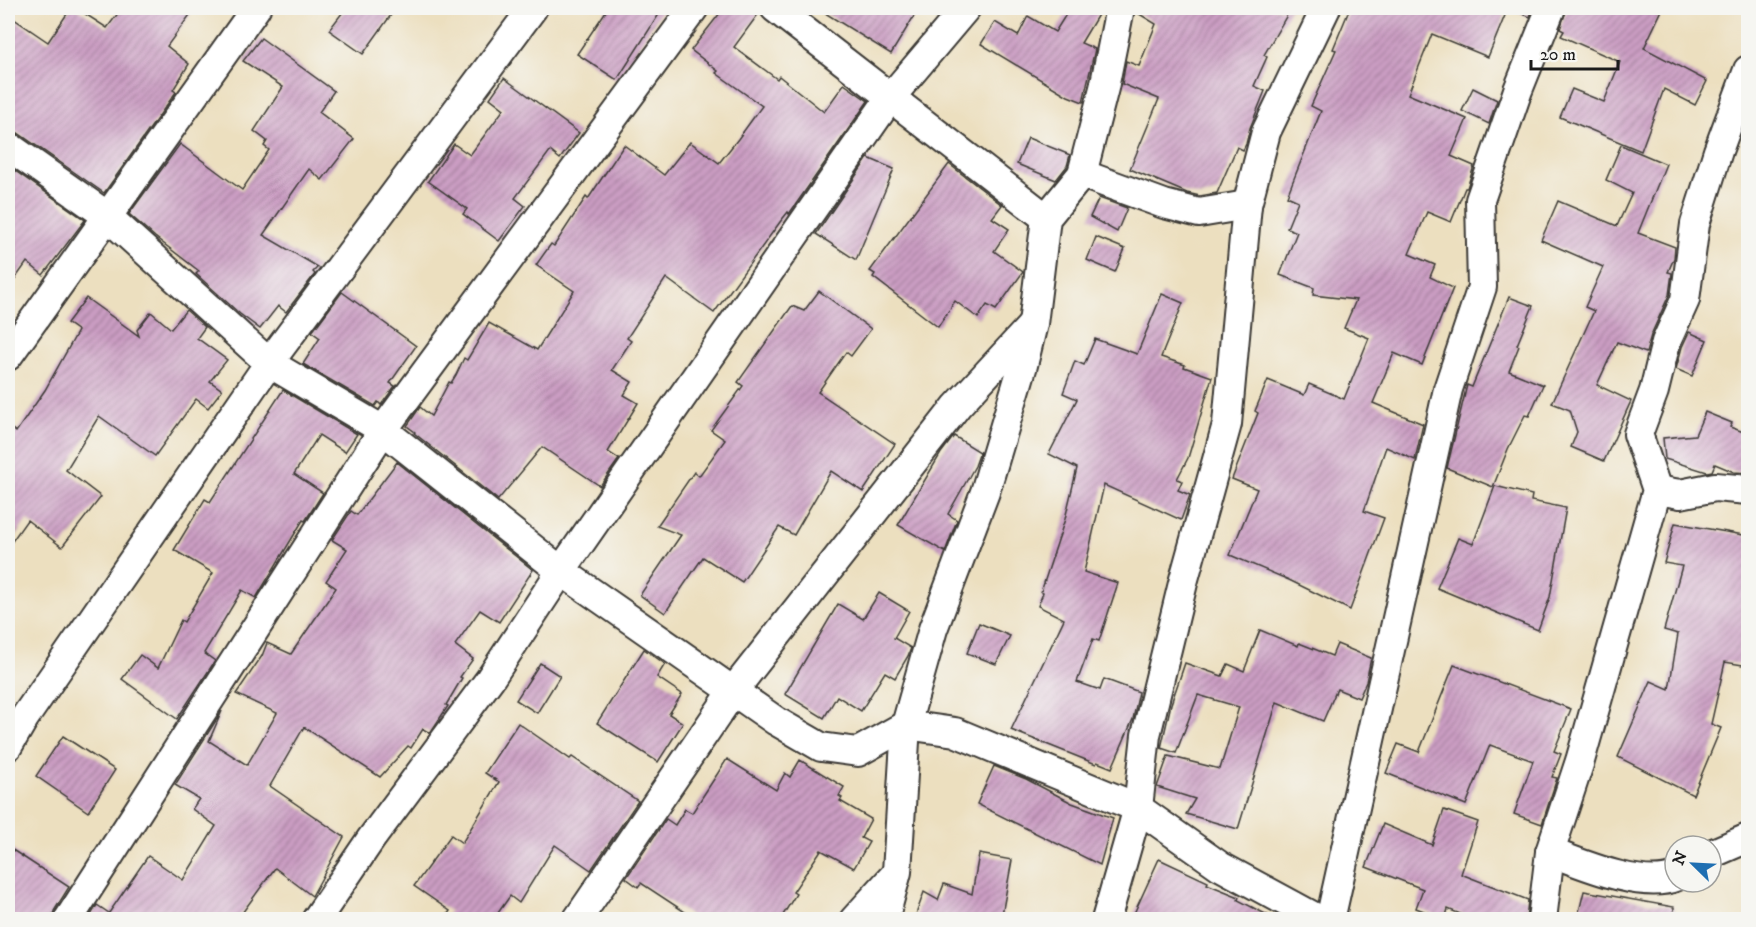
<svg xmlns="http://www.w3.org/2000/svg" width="1756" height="927" viewBox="0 0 1756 927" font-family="'IM FELL DW Pica',serif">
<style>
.building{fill:url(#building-hatch)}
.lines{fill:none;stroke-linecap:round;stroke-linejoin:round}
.minor-casing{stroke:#3b3934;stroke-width:32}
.minor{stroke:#fff;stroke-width:28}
</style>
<defs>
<pattern id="building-hatch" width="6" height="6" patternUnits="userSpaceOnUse" patternTransform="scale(1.5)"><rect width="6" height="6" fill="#cb9dc3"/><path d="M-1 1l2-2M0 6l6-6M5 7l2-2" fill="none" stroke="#a47f9e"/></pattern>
</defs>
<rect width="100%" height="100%" fill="#f6f6f2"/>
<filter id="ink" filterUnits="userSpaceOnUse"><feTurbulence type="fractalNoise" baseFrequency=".0167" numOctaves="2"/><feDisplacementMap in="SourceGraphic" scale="12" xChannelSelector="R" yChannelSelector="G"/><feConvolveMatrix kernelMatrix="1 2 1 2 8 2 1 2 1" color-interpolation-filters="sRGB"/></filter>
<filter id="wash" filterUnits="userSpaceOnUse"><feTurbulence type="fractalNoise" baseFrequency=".008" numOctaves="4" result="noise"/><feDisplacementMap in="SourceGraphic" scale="24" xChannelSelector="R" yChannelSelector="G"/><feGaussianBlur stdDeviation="1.35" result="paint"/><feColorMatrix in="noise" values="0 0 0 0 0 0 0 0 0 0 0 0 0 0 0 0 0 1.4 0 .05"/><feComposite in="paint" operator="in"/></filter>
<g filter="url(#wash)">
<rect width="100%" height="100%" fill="#ecdfbf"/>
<g id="blocks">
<g class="building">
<path d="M71 8H76L107 28 122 8H195L167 46 189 64 173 90 176 92 104 193 18 133 8 130V15L48 42Z"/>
<path d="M346 8H396L363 54 329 30Z"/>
<path d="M608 8H663L617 80 577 54Z"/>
<path d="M724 8H759V13L734 47 777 79 779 76 824 112 844 84 868 101 789 214 788 212 780 222 714 313 666 278 627 338 631 341 612 370 632 382 624 395 638 403 608 452 619 459 600 486 542 447 498 500 414 433 415 432 407 426 420 407 431 416 449 382 451 383 456 375 464 358 467 360 489 323 537 350 574 291 536 265 551 244 554 246 586 197 588 199 624 145 664 175 690 142 719 163 738 139 762 106 716 73 718 71 691 50Z"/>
<path d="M817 8H919L891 54Z"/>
<path d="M1070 8H1102L1081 43 1095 49 1083 102 1068 96 981 44 995 22 1018 36 1028 16 1055 32Z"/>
<path d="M1136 8H1291L1264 55 1267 57 1254 86 1265 91 1250 128 1246 144 1243 150 1237 147 1217 193 1200 196 1187 193 1130 169 1159 99 1122 84 1126 61 1139 66 1156 24 1136 12Z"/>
<path d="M1350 8H1508L1488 57 1432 34 1408 94 1467 119 1451 156 1474 166 1467 188H1465L1451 222 1427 212 1409 254 1435 265 1430 277 1453 288 1422 365 1394 353 1373 403 1423 424 1415 460 1386 447 1364 511 1384 518 1350 610 1289 580 1230 555 1257 489 1232 479 1258 413 1255 411 1268 380 1304 395 1309 384 1344 399 1369 338 1344 328 1356 300 1313 295 1314 288 1280 275 1297 232 1287 228 1298 201 1287 196 1321 111 1311 106 1336 50 1333 49Z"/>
<path d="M1509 8H1533L1530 17Z"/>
<path d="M1567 8H1663L1644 48 1707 81 1695 105 1664 89 1641 151 1560 117 1572 89 1604 102 1620 62 1561 36 1564 31 1560 29Z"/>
<path d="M261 38 334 91 319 112 354 139 322 180 309 169 263 235 318 267 313 272 315 274 286 312 278 306 260 329 240 314 196 274 199 271 155 237 129 214 180 144 242 190 269 150 264 146 267 141 254 131 283 87 243 61Z"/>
<path d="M504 78 579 133 560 159 550 151 515 198 525 206 499 241 463 214 467 209 428 181 454 144 470 155 504 109 490 98Z"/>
<path d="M1473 88 1497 100 1489 124 1462 111Z"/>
<path d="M1028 138 1070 155 1067 166 1056 180 1017 164Z"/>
<path d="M1621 145 1666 164 1638 233 1675 247 1674 258 1668 272 1672 273 1669 295 1651 335 1646 353 1617 342 1597 385 1631 401 1604 461 1571 447 1577 432 1570 410 1552 403 1594 311 1585 307 1603 267 1541 240 1558 201 1617 226 1632 193 1606 180Z"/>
<path d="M868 158 894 169 856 260 816 234Z"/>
<path d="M949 164 1002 205 992 218 1009 229 994 251 1023 272 996 310 987 305 978 318 955 301 938 327 873 277 875 274 870 271Z"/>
<path d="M8 166 85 220 43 275 27 262 8 289Z"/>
<path d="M1099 198 1127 208 1117 232 1090 217Z"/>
<path d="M1096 237 1125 249 1115 272 1087 260Z"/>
<path d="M819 291 871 329 851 356 846 352 818 392 895 444 863 492 831 471 794 535 779 527 742 582 703 557 665 613 640 595 681 535 657 526 694 472 699 476 725 440 711 430 743 386 738 382 792 306 804 311Z"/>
<path d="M342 292 416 346 390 383 395 386 381 405 378 402 375 406 303 364 320 338 312 332Z"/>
<path d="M1162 294 1183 303 1161 357 1185 365 1184 367 1212 377 1188 458 1177 479 1182 481 1178 490 1190 495 1181 520 1104 485 1084 572 1118 583 1099 641 1093 639 1077 682 1100 690 1104 679 1139 692 1133 719 1112 768 1097 762 1096 764 1011 730 1064 619 1038 606 1043 593 1041 592 1065 519 1077 468 1049 454 1077 399 1063 393 1075 361 1084 365 1095 339 1137 354Z"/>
<path d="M1509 297 1533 306 1517 345 1519 346 1509 371 1543 385 1529 416 1525 415 1508 449 1493 487 1447 468 1467 385 1472 387Z"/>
<path d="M86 298 139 336 137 330 151 312 171 329 186 310 205 327 197 338 227 360 210 381 222 390 208 408 196 399 155 456 99 416 66 470 101 497 62 547 27 520 8 547V426L16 432 45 390 78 331 67 323Z"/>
<path d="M1689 332 1707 340 1692 376 1676 369 1682 347Z"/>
<path d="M283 390 357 434 345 452 319 435 294 474 323 493 305 521 303 520 256 598 242 590 204 653 215 661 177 719 122 679 140 655 158 668 181 620 184 622 213 573 174 550 205 499 210 502Z"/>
<path d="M1705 412 1732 423 1730 427 1749 434V473L1734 472 1715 464 1712 471 1707 472 1665 459 1663 438 1695 435Z"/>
<path d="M954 436 980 452 975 466 948 514 957 520 945 552 898 525 941 453Z"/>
<path d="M397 462 533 570 499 622 480 610 455 645 473 659 460 677 462 678 446 705 448 706 430 733 423 729 411 748 408 746 380 777 304 727 270 786 344 837 312 896 275 868 237 920H88L97 905 109 913 148 856 183 880 216 826 192 809 199 799 175 785 222 711 209 741 247 765 277 713 236 694 262 656 267 643 291 654 336 588 326 581 347 549 332 540 351 511 357 515Z"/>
<path d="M1495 486 1532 495 1531 501 1566 508 1550 597 1538 630 1437 588 1458 538 1473 544Z"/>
<path d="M1675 523 1749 536V666L1725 662 1711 724 1721 728 1693 795 1618 757 1651 681 1669 689 1678 634 1664 630 1682 566 1664 563Z"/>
<path d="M879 593 909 611 894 638 911 648 908 656 895 678 885 672 861 711 837 696 824 718 785 694 838 604 863 619Z"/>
<path d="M979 623 1010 636 996 664 967 653Z"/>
<path d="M1260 630 1298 646 1299 643 1332 656 1337 644 1371 658 1366 682 1359 698 1337 689 1323 721 1277 702 1238 829 1186 814 1195 799 1157 787 1168 756 1220 769 1239 707 1198 695 1176 753 1161 748 1171 704 1185 663 1222 676 1228 664 1244 671Z"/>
<path d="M644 649 665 664 657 677 682 694 669 714 683 723 658 762 597 723Z"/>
<path d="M540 663 560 676 537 713 516 700Z"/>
<path d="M1454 665 1571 709 1554 751 1561 754 1552 777 1557 778 1542 824 1514 814 1533 761 1490 745 1466 805 1386 773 1398 744 1419 752Z"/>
<path d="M518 723 570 759 572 757 638 801 591 870 555 845 519 903 510 896 493 920H444L450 911 414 886 451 835 462 843 499 782 485 773Z"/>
<path d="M63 736 115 770 88 812 36 776Z"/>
<path d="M727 759 776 790 785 773 790 777 800 760 844 787 839 796 842 798 840 801 871 819 861 838 869 842 854 868 821 850 793 892 796 894 780 920H697L641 883 638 887 626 878 666 819 675 825 685 809 692 813Z"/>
<path d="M994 766 1026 779 1072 803 1113 818 1100 865 977 804Z"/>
<path d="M1444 810 1478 822 1461 874 1528 900 1526 920H1475L1448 909 1445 919 1416 908 1423 889 1366 867 1383 824 1432 845Z"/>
<path d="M8 847 69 887 54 911 52 920H8Z"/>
<path d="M979 854 1012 860 1001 920H914L924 892 938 900 944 884 972 894Z"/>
<path d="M1159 859 1208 882 1207 884 1239 897 1238 900 1277 920H1131Z"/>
<path d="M1584 891 1674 907 1673 920H1577Z"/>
</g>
</g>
</g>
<g filter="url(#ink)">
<use href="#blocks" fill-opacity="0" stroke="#3b3934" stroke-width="1.5"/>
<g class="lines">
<defs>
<g id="minor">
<path d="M775 8 1046 218"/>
<path d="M8 146 106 215 269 363 383 430 561 571 776 721 821 747 858 752 906 725 955 732 1138 808 1220 866 1320 920"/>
<path d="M1082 174 1164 204 1199 213 1247 205"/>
<path d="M8 356 256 8"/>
<path d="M1657 490 1680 494 1715 487 1748 490"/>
<path d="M8 746 25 717 269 363 533 8"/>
<path d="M1550 852C1582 864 1642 890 1675 877"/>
<path d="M1711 854 1748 838"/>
<path d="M68 920 383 430 694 8"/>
<path d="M316 920 371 839 490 679 561 571 890 98 966 8"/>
<path d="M577 920 734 690 957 406 1031 326"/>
<path d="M854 920 893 877"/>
<path d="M884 920 897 872 906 725 933 629 985 492 1023 365 1033 324 1046 218 1082 174 1104 88 1120 8"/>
<path d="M1106 920 1138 808 1146 735 1184 579 1227 424 1247 205 1266 132 1326 8"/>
<path d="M1330 920 1448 389 1482 287 1480 200 1518 90 1551 8"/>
<path d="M1542 920 1550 852 1580 761 1657 490 1638 434 1654 391 1666 342 1685 300 1695 224 1718 151 1748 70"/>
</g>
</defs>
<use href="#minor" class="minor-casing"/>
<use href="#minor" class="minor"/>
</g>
</g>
<rect width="1756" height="927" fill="none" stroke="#f6f6f2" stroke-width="30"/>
<g transform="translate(1693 864) rotate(294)"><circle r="28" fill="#f6f6f2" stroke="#9f9f9c" stroke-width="1.5"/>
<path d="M0-4.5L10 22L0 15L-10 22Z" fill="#1f6fb2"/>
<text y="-9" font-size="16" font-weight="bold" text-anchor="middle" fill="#1c1c1c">N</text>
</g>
<path d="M1531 60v9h87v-9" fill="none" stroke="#1c1c1c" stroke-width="3"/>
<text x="1540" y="60" font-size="18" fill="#1c1c1c" stroke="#f6f6f2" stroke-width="4.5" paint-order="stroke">20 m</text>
</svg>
